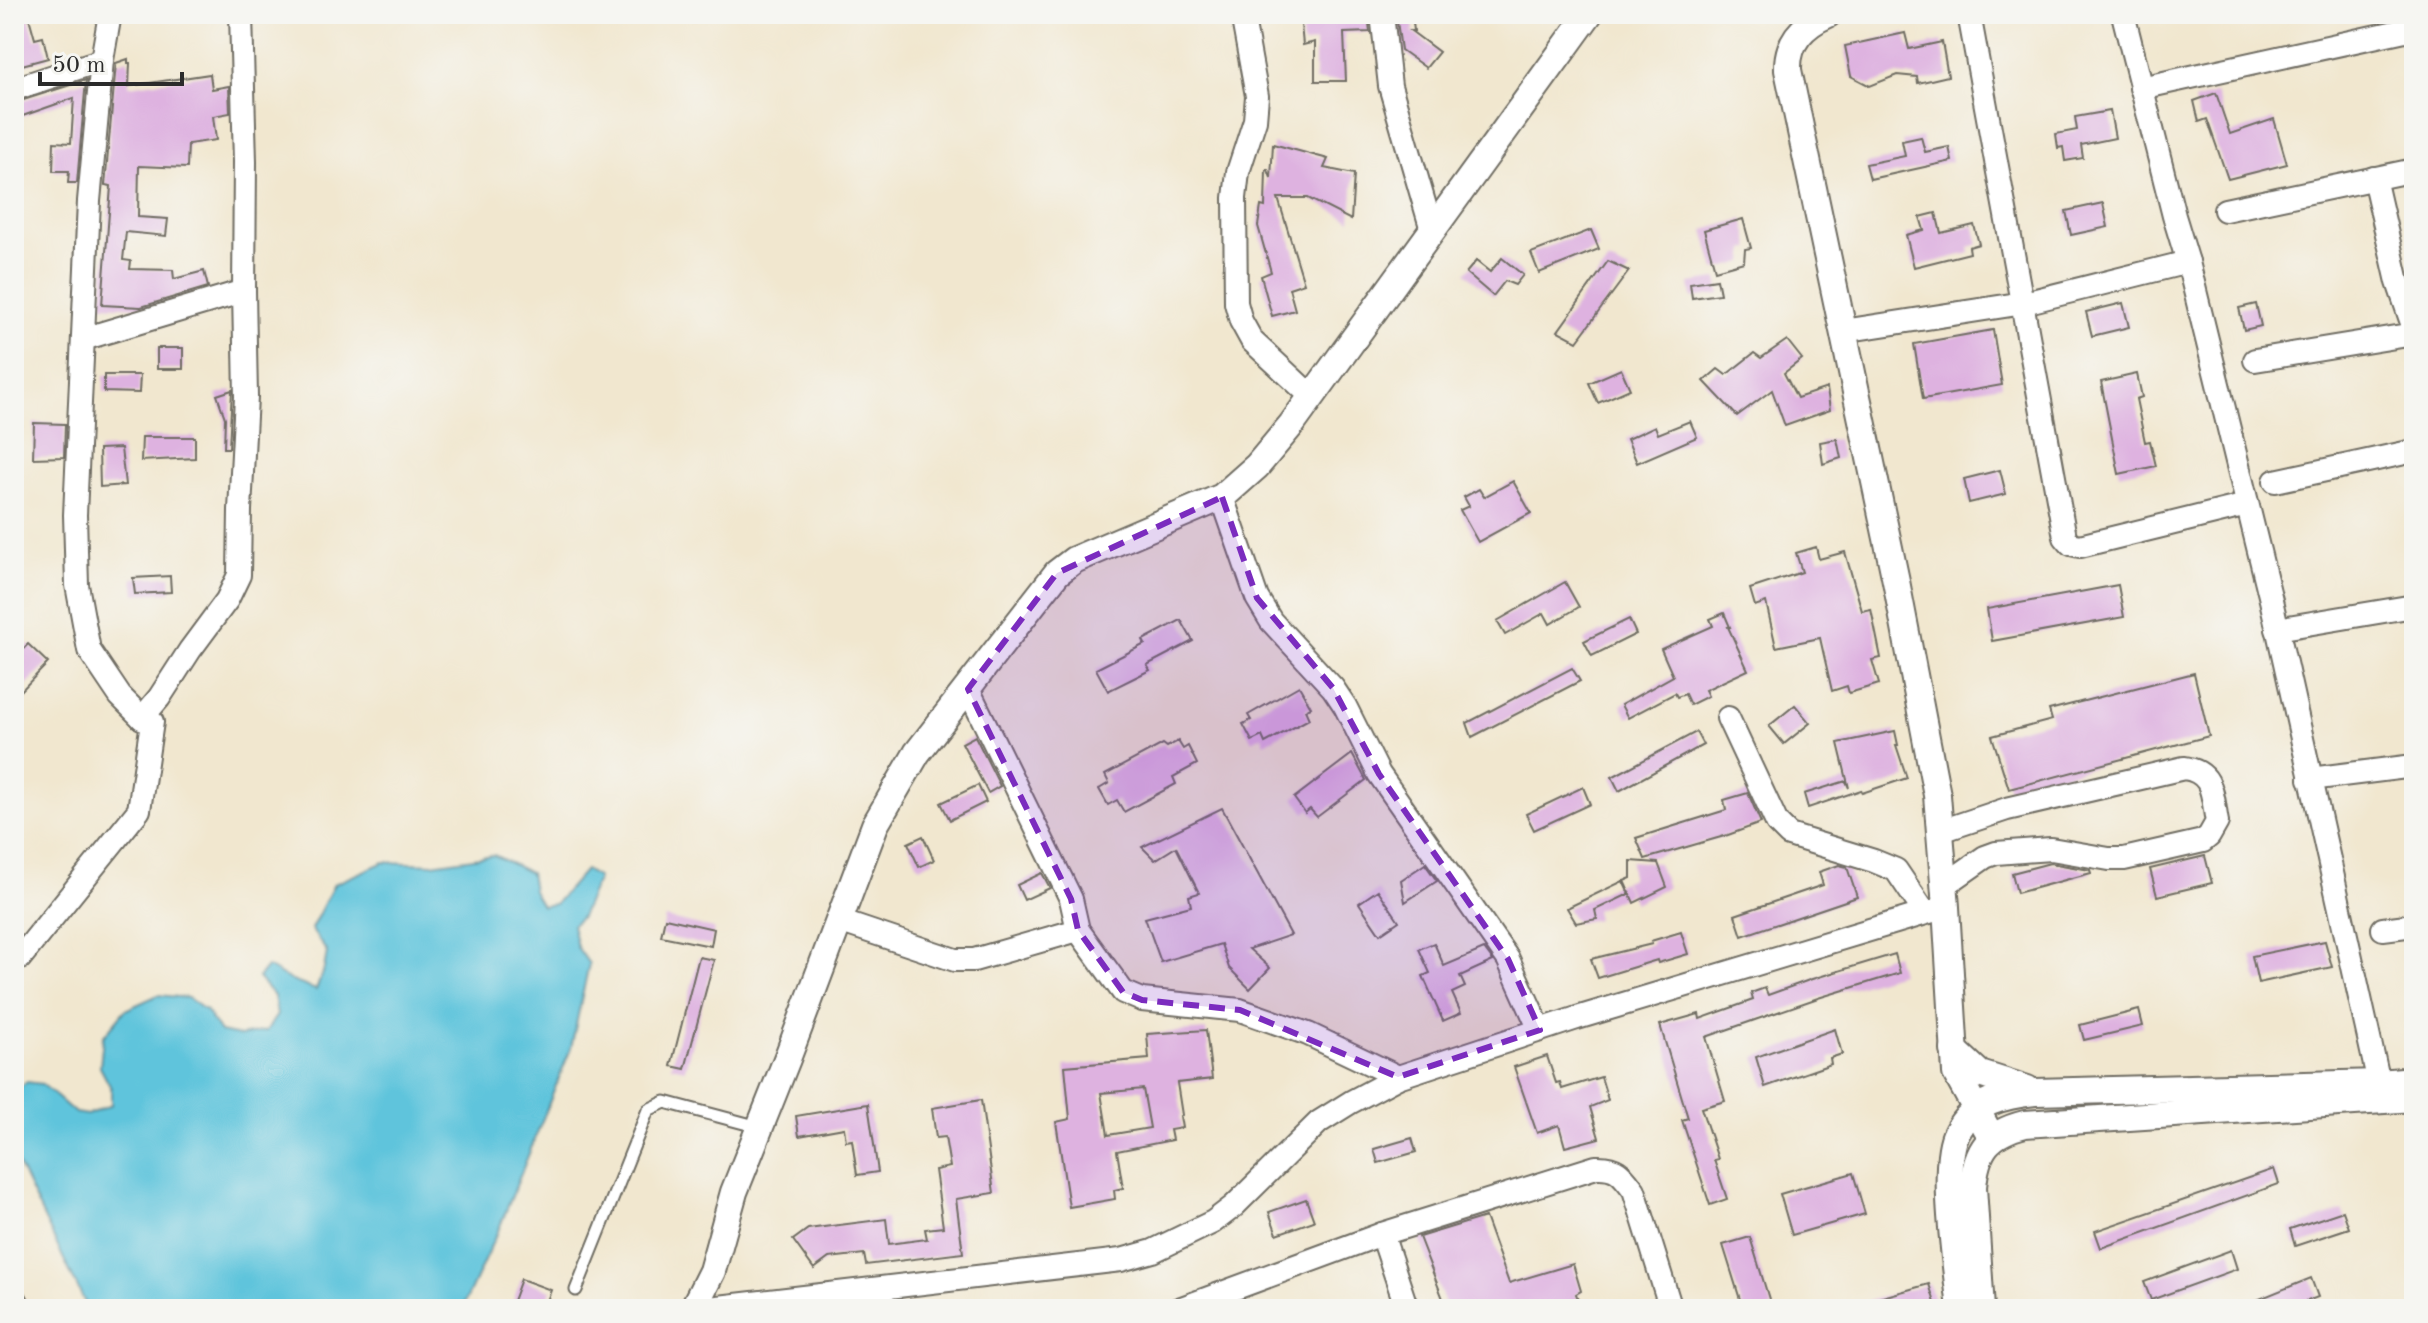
<svg xmlns="http://www.w3.org/2000/svg" width="2428" height="1323" viewBox="0 0 2428 1323" font-family="'Old Standard TT',serif">
<style>
.water{fill:#5fc4dc;stroke:#457884;stroke-width:2}
.building{fill:#deb2e0;fill-rule:evenodd}
.lines{fill:none;stroke-linecap:round;stroke-linejoin:round}
.service-casing{stroke:#706d64;stroke-width:15}
.minor-casing{stroke:#706d64;stroke-width:26}
.tertiary-casing{stroke:#706d64;stroke-width:30}
.service{stroke:#fff;stroke-width:11}
.minor{stroke:#fff;stroke-width:22}
.tertiary{stroke:#fff;stroke-width:26}
.marked{fill:#7b2cbf;fill-opacity:0.2;stroke:#7b2cbf;stroke-width:6;stroke-dasharray:16 10;stroke-linejoin:round}
</style>
<rect width="100%" height="100%" fill="#f6f6f2"/>
<filter id="ink" filterUnits="userSpaceOnUse"><feTurbulence type="fractalNoise" baseFrequency=".0125" numOctaves="2"/><feDisplacementMap in="SourceGraphic" scale="16" xChannelSelector="R" yChannelSelector="G"/><feConvolveMatrix kernelMatrix="1 2 1 2 8 2 1 2 1" color-interpolation-filters="sRGB"/></filter>
<filter id="wash" filterUnits="userSpaceOnUse"><feTurbulence type="fractalNoise" baseFrequency=".006" numOctaves="4" result="noise"/><feDisplacementMap in="SourceGraphic" scale="32" xChannelSelector="R" yChannelSelector="G"/><feGaussianBlur stdDeviation="1.8" result="paint"/><feColorMatrix in="noise" values="0 0 0 0 0 0 0 0 0 0 0 0 0 0 0 0 0 1.4 0 .05"/><feComposite in="paint" operator="in"/></filter>
<g filter="url(#wash)">
<rect width="100%" height="100%" fill="#f1e7cf"/>
<path class="water" d="M494 855 530 873 533 891 542 906 555 904 585 870 598 878 581 917 572 925 577 947 589 964 571 1048 500 1226 462 1309H88L14 1156V1090L27 1082 42 1084 75 1113 87 1115 111 1105V1088L100 1067 103 1037 125 1010 158 995 188 998 206 1011 220 1032 240 1036 266 1031 277 1015 274 996 258 978 267 967 292 981 316 990 324 969 327 952 311 929 334 884 384 862 432 864Z"/>
<g id="blocks">
<g class="building">
<path d="M14 14H28L35 39 43 37 48 58 22 65 14 34Z"/>
<path d="M1300 14H1368L1370 32 1344 33 1346 81H1315V42L1303 45Z"/>
<path d="M1396 14H1412L1414 31H1411L1439 52 1426 68 1401 50Z"/>
<path d="M1905 33 1909 49 1942 42 1948 76 1918 83 1917 77 1897 75 1870 86 1851 76 1845 46Z"/>
<path d="M128 59V63H130L129 86 210 74 212 89 229 86 230 113 213 116 216 140 188 144 187 168 139 166 138 217 168 219 166 236 126 232 123 260 131 261 130 269 173 270 174 279 204 271 208 287 141 307 102 305 111 186 105 185 116 63Z"/>
<path d="M86 80 77 183H68L69 171H53L54 142 71 143 74 98 14 119V103Z"/>
<path d="M2216 93 2230 134 2274 119 2287 164 2228 179 2207 119 2199 122 2194 101Z"/>
<path d="M2110 111 2115 138 2081 145 2083 158 2065 161 2063 147 2058 148 2056 134 2077 130 2075 117Z"/>
<path d="M1921 137 1925 152 1949 147 1952 161 1870 179 1866 164 1905 156 1902 141Z"/>
<path d="M1273 144 1328 159 1324 168 1354 174 1351 220 1308 198H1278L1304 283 1289 288 1295 310 1272 316 1261 276 1271 272 1258 226 1261 206 1265 207 1266 170H1268L1271 178Z"/>
<path d="M2103 203 2108 227 2071 235 2066 211Z"/>
<path d="M1936 213 1941 233 1974 225 1979 244 1969 247 1970 253 1914 267 1906 235 1924 230 1920 217Z"/>
<path d="M1743 219 1751 248 1745 249 1744 262 1715 270 1704 230Z"/>
<path d="M1591 230 1599 249 1539 273 1531 253Z"/>
<path d="M1502 258 1523 275 1515 285 1505 281 1493 296 1466 273 1476 261 1490 272Z"/>
<path d="M1608 261 1629 271 1577 341 1558 331Z"/>
<path d="M1717 279 1720 294 1692 298 1690 283Z"/>
<path d="M2123 303 2129 327 2092 336 2086 312Z"/>
<path d="M2256 304 2261 326 2244 330 2239 308Z"/>
<path d="M1993 330 2002 385 1923 399 1914 344Z"/>
<path d="M1787 340 1802 359 1784 373 1797 398 1827 388 1830 410 1785 426 1772 390 1737 416 1704 381 1718 369 1726 375 1754 353 1761 358Z"/>
<rect x="157" y="348" width="26" height="21"/>
<path d="M1621 369 1630 389 1598 403 1589 383Z"/>
<path d="M2137 374 2142 397 2136 399 2145 442 2150 441 2156 466 2119 474 2101 382Z"/>
<path d="M104 375H140L139 393 104 392Z"/>
<path d="M232 390 229 448H224L225 418 217 395Z"/>
<path d="M1690 421 1697 437 1637 463 1627 439 1655 426 1658 434Z"/>
<path d="M34 423 65 424 64 457 33 458Z"/>
<path d="M142 437H195V458L141 461Z"/>
<path d="M1837 439 1841 458 1823 464 1820 442Z"/>
<path d="M121 448 125 485 100 487 99 449Z"/>
<path d="M2000 470 2006 494 1969 503 1964 479Z"/>
<path d="M1513 481 1531 513 1478 542 1460 510 1469 506 1464 497 1479 489 1484 497Z"/>
<path d="M1816 547 1819 559 1845 552 1862 611 1871 609 1881 658 1872 660 1879 684 1849 693 1847 686 1832 691 1820 638 1776 647 1766 602 1755 606 1750 589 1802 572 1796 553Z"/>
<path d="M170 576 171 592 135 594 133 578Z"/>
<path d="M1565 582 1579 607 1550 624 1544 613 1505 635 1497 621Z"/>
<path d="M2118 585 2124 617 1992 641 1987 609Z"/>
<path d="M1724 613 1730 627H1728L1748 670 1705 690 1708 696 1690 705 1685 694 1677 697 1675 693 1628 718 1621 705 1673 676 1661 649 1713 626 1710 619Z"/>
<path d="M1629 619 1636 634 1592 656 1584 641Z"/>
<path d="M1181 620 1193 641 1147 665 1150 670 1108 691 1096 669 1145 644 1143 640Z"/>
<path d="M28 644 48 663 14 698V659Z"/>
<path d="M1572 668 1580 681 1472 737 1467 723Z"/>
<path d="M2194 673 2209 736 2009 789 1992 736 2052 720 2049 710Z"/>
<path d="M1299 686 1311 707 1305 710 1309 719 1265 743 1262 736 1252 741 1243 724 1251 720 1248 715Z"/>
<path d="M1795 705 1810 723 1784 744 1769 726Z"/>
<path d="M1895 731 1898 745H1896L1907 778 1862 793 1861 790 1808 808 1804 794 1846 781 1849 788 1838 743Z"/>
<path d="M1696 732 1703 745 1619 791 1612 777Z"/>
<path d="M975 736 1000 786 988 793 962 743Z"/>
<path d="M1178 741 1183 749 1188 746 1197 764 1173 777 1176 784 1124 812 1117 800 1108 805 1099 789 1109 783 1105 775 1163 744 1167 747Z"/>
<path d="M1352 754 1366 780 1317 817 1310 809 1305 813 1294 798Z"/>
<path d="M978 785 986 802 950 820 941 803Z"/>
<path d="M1583 787 1590 804 1534 830 1526 814Z"/>
<path d="M1748 793 1761 823 1728 835 1645 859 1636 838 1726 810 1724 800Z"/>
<path d="M1222 808 1291 935 1249 949 1270 968 1250 989 1229 968 1221 944 1161 962 1145 918 1191 906 1189 896 1199 893 1176 847 1155 860 1142 847Z"/>
<path d="M923 836 934 860 919 867 908 843Z"/>
<path d="M2205 856 2212 883 2157 896 2150 869Z"/>
<path d="M1631 861 1658 863 1667 887 1634 903 1624 881 1631 878Z"/>
<path d="M2050 863 2090 870 2091 873 2017 893 2012 873Z"/>
<path d="M1425 864 1437 881 1405 902 1401 880Z"/>
<path d="M1839 865 1847 867 1857 897 1742 936 1735 915 1823 885 1819 872Z"/>
<path d="M1042 873 1050 888 1024 900 1017 885Z"/>
<path d="M1623 881 1629 894 1595 910 1597 919 1576 923 1567 908Z"/>
<path d="M1378 890 1399 921 1380 934 1359 903Z"/>
<path d="M665 918 714 929 711 946 661 936Z"/>
<path d="M1681 932 1688 954 1658 963 1657 960 1598 978 1591 959 1652 944 1651 941Z"/>
<path d="M2325 941 2332 967 2258 983 2252 956Z"/>
<path d="M1434 943 1444 966 1484 949 1493 961 1460 976 1465 987 1452 993 1461 1013 1443 1021 1423 976 1430 973 1419 949Z"/>
<path d="M1895 954 1900 973 1818 998 1706 1037 1725 1101 1701 1108 1718 1159 1714 1160 1727 1199 1710 1205 1682 1120 1688 1118 1660 1025 1699 1014 1700 1019 1753 1000 1751 993 1765 988 1768 995 1812 979Z"/>
<path d="M699 957 714 960 685 1069 671 1066Z"/>
<path d="M2139 1010 2143 1026 2084 1040 2080 1025Z"/>
<path d="M1835 1029 1842 1054 1830 1058 1831 1064 1765 1087 1756 1057Z"/>
<path d="M1206 1030 1212 1079 1177 1083 1182 1115 1180 1116 1182 1128 1170 1130 1172 1140 1117 1151 1123 1188 1114 1190 1115 1199 1069 1207 1056 1122 1070 1119 1065 1066 1149 1059 1147 1034ZM1143 1089 1150 1128 1108 1135 1101 1093Z"/>
<path d="M1547 1056 1556 1083 1560 1082 1562 1089 1601 1077 1608 1100 1590 1107 1599 1138 1565 1147 1559 1125 1537 1133 1514 1067Z"/>
<path d="M981 1100 994 1193 956 1199 963 1253 866 1265 864 1254 829 1258 814 1269 793 1240 808 1229 886 1219 889 1244 927 1239 925 1229 943 1227 935 1170 950 1167 945 1137 936 1138 932 1108Z"/>
<path d="M868 1104 878 1172 857 1175 852 1140 846 1141 844 1128 799 1136 796 1116Z"/>
<path d="M1412 1138 1416 1152 1378 1163 1374 1149Z"/>
<path d="M2274 1169 2279 1184 2101 1248 2095 1231Z"/>
<path d="M1853 1173 1865 1214 1792 1235 1780 1194Z"/>
<path d="M1306 1199 1314 1221 1277 1234 1269 1212Z"/>
<path d="M2343 1211 2349 1228 2295 1246 2290 1229Z"/>
<path d="M1485 1217 1509 1283 1573 1264 1581 1291 1576 1294 1582 1309H1447L1419 1237Z"/>
<path d="M1750 1237 1772 1309H1743L1723 1245Z"/>
<path d="M2231 1250 2237 1269 2151 1300 2144 1282Z"/>
<path d="M2311 1278 2318 1297 2287 1309H2235Z"/>
<path d="M521 1279 551 1290 544 1309H510Z"/>
<path d="M1929 1284 1937 1309H1855L1854 1305Z"/>
</g>
</g>
</g>
<g filter="url(#ink)">
<use href="#blocks" fill-opacity="0" stroke="#706d64" stroke-width="2"/>
<g class="lines">
<defs>
<path id="service" d="M576 1290 648 1110 665 1102 759 1127"/>
<g id="minor">
<path d="M110 14 102 60 89 201 75 515 77 585 89 650 120 696 142 718"/>
<path d="M1242 14 1257 96 1255 120 1238 172 1235 198 1236 303 1241 321 1252 341 1312 397"/>
<path d="M1382 14 1390 86 1432 230"/>
<path d="M1969 14 2065 537 2071 544 2080 546 2247 505"/>
<path d="M2123 14 2174 216 2188 262 2271 600 2379 1083"/>
<path d="M2141 88 2414 28"/>
<path d="M14 89 102 60"/>
<path d="M2374 178 2398 282 2414 329"/>
<path d="M2225 210 2414 170"/>
<path d="M1843 331 2024 303 2188 262"/>
<path d="M83 339 244 291"/>
<path d="M2255 360 2414 334"/>
<path d="M2275 481 2414 451"/>
<path d="M1222 497 1257 598 1271 621 1333 688 1345 706 1379 774 1508 959 1540 1030"/>
<path d="M2277 629 2414 606"/>
<path d="M968 689 1071 899 1078 930 1123 992 1142 1000 1240 1010 1308 1034 1398 1077"/>
<path d="M1728 718 1777 823 1789 835 1874 861 1896 870 1925 913"/>
<path d="M2310 779 2414 766"/>
<path d="M1941 831 2007 809 2184 768C2215 772 2212 797 2217 822L2209 836 2203 841 2124 859H2109L2051 849 1996 853 1985 857 1945 885"/>
<path d="M839 921 955 960H974L1078 930"/>
<path d="M2383 929 2414 925"/>
<path d="M14 962 20 958 139 810 152 722 142 718 159 698 190 650 227 600 239 575 240 510 246 397 244 291 245 162 241 14"/>
<path d="M1382 1234 1407 1309"/>
<path d="M701 1309 1121 1260 1153 1251 1213 1222 1234 1206 1319 1122 1351 1102 1398 1077 1577 1018 1946 907"/>
<path d="M1179 1309 1382 1234 1596 1167C1617 1166 1622 1174 1634 1190L1671 1309"/>
</g>
<g id="tertiary">
<path d="M1828 14C1803 25 1787 42 1788 70L1896 581 1937 795 1946 907 1956 1073 1992 1138"/>
<path d="M1954 1050 1980 1074 2027 1089"/>
<path d="M14 1301 18 1309"/>
<path d="M693 1309 712 1271 734 1192 787 1059 875 825 917 753 1057 573 1074 560 1222 497 1257 466 1292 424 1589 14"/>
<path d="M1961 1309C1957 1271 1940 1162 1957 1132 1972 1102 2005 1095 2035 1092L2379 1083 2414 1080"/>
<path d="M1981 1309 1973 1187C1976 1150 1988 1133 2025 1124L2414 1098"/>
</g>
</defs>
<use href="#service" class="service-casing"/>
<use href="#minor" class="minor-casing"/>
<use href="#tertiary" class="tertiary-casing"/>
<use href="#service" class="service"/>
<use href="#minor" class="minor"/>
<use href="#tertiary" class="tertiary"/>
</g>
</g>
<path class="marked" d="M1222 497 1257 598 1333 688 1379 774 1508 959 1540 1030 1398 1077 1240 1010 1142 1000 1123 992 1078 930 1071 899 968 689 1057 573Z"/>
<rect width="2428" height="1323" fill="none" stroke="#f6f6f2" stroke-width="48"/>
<path d="M40 72v12h142v-12" fill="none" stroke="#2b2b2b" stroke-width="4"/>
<text x="52" y="72" font-size="24" fill="#2b2b2b" stroke="#f6f6f2" stroke-width="6" paint-order="stroke">50 m</text>
</svg>
